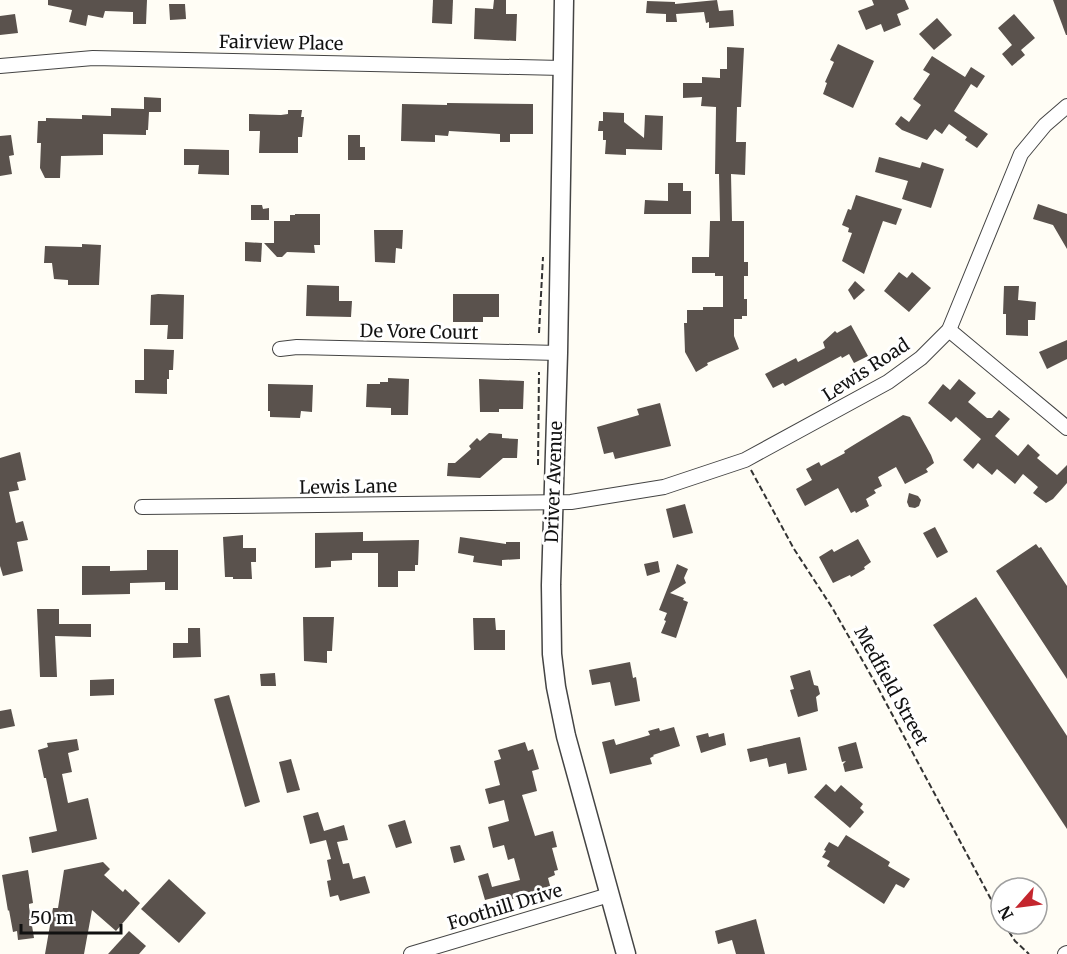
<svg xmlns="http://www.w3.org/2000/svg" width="1067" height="954" viewBox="0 0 1067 954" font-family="Merriweather,serif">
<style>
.building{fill:#5a524d}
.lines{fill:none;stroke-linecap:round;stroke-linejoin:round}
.minor-casing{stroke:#444;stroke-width:16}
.tertiary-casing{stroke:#444;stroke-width:21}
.path{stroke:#333;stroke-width:2;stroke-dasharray:6 3;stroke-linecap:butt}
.minor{stroke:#fff;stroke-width:14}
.tertiary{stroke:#fff;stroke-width:18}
.labels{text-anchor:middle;stroke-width:6;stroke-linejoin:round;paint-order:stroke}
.street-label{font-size:18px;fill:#111;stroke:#fff}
</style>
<rect width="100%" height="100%" fill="#fffdf5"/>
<g class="building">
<path d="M48 0H147L146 24H133V12L105 11 103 18 88 15 86 26 69 22 72 10 48 5Z"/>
<path d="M433 0H453L452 24 432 23Z"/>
<path d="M494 0H506V14H517L516 41 474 39 475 8 493 9Z"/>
<path d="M717 0 719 11 733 10 734 26 709 28V22L706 23 704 12 676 14 677 22H666V14L646 13 647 1 675 2V4Z"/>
<path d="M872 0H905L909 9 897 14 901 25 884 32 881 24 866 30 858 11 874 5Z"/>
<path d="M1053 0H1067V35H1066Z"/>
<path d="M169 4H185L186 19 170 20Z"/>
<path d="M15 14 18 33 0 35V16Z"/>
<path d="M1014 14 1035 38 1021 50 1025 55 1012 66 1002 54 1012 45 998 28Z"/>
<path d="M937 18 952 35 934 50 919 34Z"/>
<path d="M838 44 874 61 853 108 823 94 827 83 825 82 834 62 830 60Z"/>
<path d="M727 47 744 48 741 107H737L736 142H746L745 175 731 174 732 221H744V262H748V276H744V299H747V316H742V319H734V336L739 349 707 363 708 365 696 372 685 352 684 323H687V310H703V307H723V276H715V273H692V257H709L710 221H720L719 174H715L716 107 701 106 702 97 683 98V83H702V77L720 78V69H727Z"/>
<path d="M932 56 965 77 971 67 985 76 977 88 971 84 954 111 988 134 977 148 965 140 967 137 949 124 942 134 935 129 927 140 902 130 895 124 901 116 909 122 921 105 913 99 930 74 923 70Z"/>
<path d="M144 97 161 98V112H149L148 130H146V135L103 134V155L61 156 60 178H45L40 168 41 143H37L38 121H46V118L82 119V115L111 116V108L144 109Z"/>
<path d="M447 103 533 104V134H510V142H500V134L449 131 448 136 435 135V142L401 141 402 104 447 105Z"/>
<path d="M288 110H302L301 117H304L302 137H298V153H259L260 131H249V114L281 115 288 114Z"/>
<path d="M603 112 624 113V122L644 138 645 115 663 116 662 150 626 149V155L605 154 606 140H603V131H598L599 121H603Z"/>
<path d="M11 135 14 155 9 156 12 174 0 176V136Z"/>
<path d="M348 135H360V147H365V160H348Z"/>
<path d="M184 149 229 150V175L198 174 199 165H184Z"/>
<path d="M879 157 920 168 922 162 944 169 931 208 902 199 908 181 875 172Z"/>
<path d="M668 183H683V191H691V214H644L645 200 668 201Z"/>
<path d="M856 195 902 209 896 225 883 221 864 274 842 261 852 233 848 232 849 228 842 225 848 209 851 210Z"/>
<path d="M1038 204 1067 214V249L1053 225 1033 219Z"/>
<path d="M251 205H262L263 209 269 208V220H251Z"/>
<path d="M295 214H320V245H314L315 253 287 252 282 257H277L264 243H274V221H290V215H295Z"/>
<path d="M374 230H403L402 249 396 248 395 263 375 262Z"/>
<path d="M245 242 262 243 261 262 245 261Z"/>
<path d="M82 244 101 245 99 285H68V280L54 279 52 263H44L45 246 82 247Z"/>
<path d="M899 272 907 278 912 272 931 288 909 312 884 291Z"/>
<path d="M855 281 865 290 854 300 848 290Z"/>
<path d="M307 285 339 286V301H352L351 317 306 316Z"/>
<path d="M1004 286H1019L1018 300 1036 302 1035 320H1028V336L1006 335V314H1003Z"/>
<path d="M158 294 184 295 183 339H167L168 325H150L151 295Z"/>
<path d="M453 294H499V317H483V322H453Z"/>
<path d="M851 325 868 356 854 363 849 354 842 358 841 356 785 386 783 383 773 388 765 374 796 358 798 362 825 348 823 342 835 331 837 333Z"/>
<path d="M1067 340V359L1047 369 1039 352Z"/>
<path d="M144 349 174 350 173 370H169V379H167V394L135 393V380H144Z"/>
<path d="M388 378 409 379 408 415H391V408L366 407 367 384H380V382H388Z"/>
<path d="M479 379 524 381 523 409H499V412H480Z"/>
<path d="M959 379 976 393 968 402 987 418H992L999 410 1010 419 995 436 1018 456 1028 444 1040 455 1037 458 1057 475 1067 465V483L1053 499 1046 503 1033 493 1038 487 1023 474 1015 484 997 469 992 475 978 463 973 469 963 460 981 439 956 417 951 422 928 403 943 384 950 390Z"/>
<path d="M268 384 313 385 312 412 301 411 300 418 270 417V411H268Z"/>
<path d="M660 403 671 446 615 459 613 452 604 454 597 427 639 415 637 409Z"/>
<path d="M903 415 910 417 931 455 934 463 926 469 928 472 905 484 896 467 878 477 882 486 874 490 876 493 866 499 869 506 856 513 855 511 851 513 838 488 805 506 796 489 812 480 806 469 819 462 821 466 845 453 844 451 852 446Z"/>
<path d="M489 433 502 434V438L518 439 517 458H503L480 478 447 476 448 463H455L471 449 469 446 477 438 480 441Z"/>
<path d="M20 452 26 480 17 482 19 490 9 492 16 523 23 521 28 540 17 542 23 571 3 576 0 566V458Z"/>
<path d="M909 493 918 496 921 500 919 506 915 508 909 507 907 502Z"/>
<path d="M685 504 693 533 673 538 666 509Z"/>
<path d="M935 527 948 552 937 558 923 533Z"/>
<path d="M363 532V541L419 540 418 565H415V571H398V587H378V553H352V560L331 561V567L315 568V533Z"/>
<path d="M243 535V548H256V562H251L252 579H233V577H225L223 537Z"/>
<path d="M460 537 506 544V542H520V559L502 560V566L473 562 474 556 458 553Z"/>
<path d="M858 539 871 562 864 567 865 569 851 577 850 575 833 583 819 557 832 549 834 552Z"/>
<path d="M1036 544 1039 548 1041 547 1067 586V679L996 571Z"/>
<path d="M147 550H178V590H165V582L130 583V594L82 595V566H110V571L147 570Z"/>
<path d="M658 561 660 572 647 576 644 564Z"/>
<path d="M677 564 688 569 684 578 686 583 670 593 684 598 683 600 688 602 676 638 661 633 666 621 664 620 667 613 659 610Z"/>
<path d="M976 597 1067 736V829L933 625Z"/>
<path d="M37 609H59V624H91V637L55 636 57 677H40Z"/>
<path d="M303 617H334L332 651H327V663L304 661Z"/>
<path d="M473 618H495L496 630H505V650H474Z"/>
<path d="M188 628H200L201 657 173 658V643H188Z"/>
<path d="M630 662 633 678 636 677 640 701 615 706 610 682 592 685 589 670Z"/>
<path d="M810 670 814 685 818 686 820 694 816 697 818 711 798 717 790 690 794 689 790 676Z"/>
<path d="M275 673 276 686H261L260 674Z"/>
<path d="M114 679V695L90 696V680Z"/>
<path d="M229 695 260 802 245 807 214 699Z"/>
<path d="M11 709 15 726 0 729V711Z"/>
<path d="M674 727 680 746 653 755 654 756 650 758 652 764 610 774 602 742 614 739 616 745 650 735 648 731 659 728 660 731Z"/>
<path d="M708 733 709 737 724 733 726 745 701 753 696 736Z"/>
<path d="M800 737 807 770 788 774 786 763 769 767 767 758 750 762 747 749Z"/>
<path d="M77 739 79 750 68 753 72 772 62 774 68 803 88 798 97 839 32 853 29 837 57 831 46 778H44L38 750 48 747 47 743Z"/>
<path d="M525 742 528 751 533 749 539 769 532 771 537 791 522 795 535 836 553 831 557 847 552 848 558 870 554 871 555 875 548 878 551 889 509 900 508 894 485 900 478 876 488 873 492 887 520 880 514 858 508 860 504 845 493 848 488 827 509 821 504 800 489 804 485 789 500 785 494 761 501 759 498 750Z"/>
<path d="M856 742 863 768 845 772 843 764 846 761 842 762 838 747Z"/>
<path d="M291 759 300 790 287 793 279 762Z"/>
<path d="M826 784 835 792 841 785 863 804 860 808 864 812 850 828 814 797Z"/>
<path d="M318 812 324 831 344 825 348 840 337 842 343 864 349 863 353 879 365 876 370 893 340 901 338 895 330 897 327 881 331 880 327 860 331 859 326 840 310 844 303 816Z"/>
<path d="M405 820 412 843 396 848 388 825Z"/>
<path d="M846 835 890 862 888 866 910 879 904 888 896 884 884 904 827 866 830 861 822 857 826 851 824 850 829 842 838 847Z"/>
<path d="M460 845 465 860 454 863 450 847Z"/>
<path d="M103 862 110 869 104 875 123 892 125 889 140 903 116 931 92 910 84 954H45L53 908H58L64 870Z"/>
<path d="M28 870 33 903 29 904V907L34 938 18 940 17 931 13 932 9 910 8 911 2 875Z"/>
<path d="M169 879 206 913 179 943 141 909Z"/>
<path d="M756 919 765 954H736L732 940 718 944 715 931Z"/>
<path d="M129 931 146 946 139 954H108Z"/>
</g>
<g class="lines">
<defs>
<g id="minor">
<path d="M0 66 93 58 562 68"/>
<path d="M949 330 1067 428"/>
<path d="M280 349 297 347 558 353"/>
<path d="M142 507 571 502 664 487 745 460 888 382 921 358 949 330 1021 154 1045 125 1067 106"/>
<path d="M411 954 609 895"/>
<path d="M1065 954 1067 953"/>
</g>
<path id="tertiary" d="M564 0 558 353 551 585 552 654 556 687 566 736 626 954"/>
</defs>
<use href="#minor" class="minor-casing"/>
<use href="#tertiary" class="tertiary-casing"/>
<g class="path">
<path d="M539 333 543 257"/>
<path d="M538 465 539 372"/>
<path d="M751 470 794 549 833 609 877 686 1001 918"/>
<path d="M1004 924 1015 941 1029 954"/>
</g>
<use href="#minor" class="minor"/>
<use href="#tertiary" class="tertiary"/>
</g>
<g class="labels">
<g class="street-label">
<text transform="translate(281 43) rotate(1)" y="6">Fairview Place</text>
<text transform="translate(419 332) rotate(1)" y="6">De Vore Court</text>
<text transform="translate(866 370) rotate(-33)" y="6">Lewis Road</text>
<text transform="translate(554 482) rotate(-88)" y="6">Driver Avenue</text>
<text transform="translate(348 487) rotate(-1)" y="6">Lewis Lane</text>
<text transform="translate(891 686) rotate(61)" y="6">Medfield Street</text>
<text transform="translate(505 907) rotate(-17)" y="6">Foothill Drive</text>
</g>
</g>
<g transform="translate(1019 906) rotate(242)"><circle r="28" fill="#ffffff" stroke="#a0a0a0" stroke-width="1.5"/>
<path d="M0-4.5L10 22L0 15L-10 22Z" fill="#c4262e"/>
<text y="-9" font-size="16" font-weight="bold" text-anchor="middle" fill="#111111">N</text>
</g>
<path d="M21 924v9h100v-9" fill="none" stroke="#111111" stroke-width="3"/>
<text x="30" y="924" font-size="18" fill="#111111" stroke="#ffffff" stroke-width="4.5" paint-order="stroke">50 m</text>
</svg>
